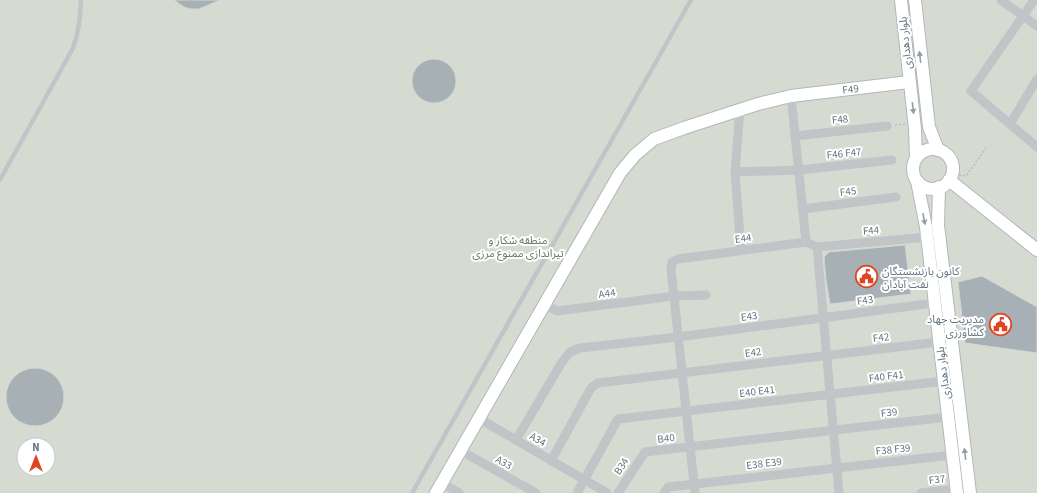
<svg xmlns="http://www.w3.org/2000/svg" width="1037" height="493" viewBox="0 0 1037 493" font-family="'Source Sans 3','Noto Sans Arabic',sans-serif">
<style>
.green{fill:#d5dbd1;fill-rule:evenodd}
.building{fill:#a7b0b5;stroke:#d5d5d3}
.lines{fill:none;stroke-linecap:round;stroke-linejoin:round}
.secondary-casing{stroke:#b1b7bb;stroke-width:14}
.path{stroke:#bbbdbf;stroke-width:1.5;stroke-dasharray:2 2;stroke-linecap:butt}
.service{stroke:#c1c5c8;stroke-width:4.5}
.minor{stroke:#c1c5c8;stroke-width:9}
.secondary{stroke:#fff;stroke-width:12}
.oneway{fill:#929ea7}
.labels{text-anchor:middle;stroke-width:4;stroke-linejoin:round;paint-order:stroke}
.street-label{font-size:11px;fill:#637581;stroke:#fff}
.park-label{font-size:11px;fill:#687862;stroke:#fff}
.poi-label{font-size:11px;fill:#637581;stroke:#fff;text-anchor:start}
</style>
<rect width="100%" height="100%" fill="#f4f4f0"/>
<path class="green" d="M0 0H1037V493H0ZM24 445H48V469H24Z"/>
<g class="building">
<path d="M174 0H220L199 9H191L184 7Z"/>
<circle cx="434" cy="81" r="22"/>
<path d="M905 245 911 294 830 304 826 280 824 257 829 252Z"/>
<path d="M982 276 1037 307V353L965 343 958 282Z"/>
<circle cx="35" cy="397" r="29"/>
</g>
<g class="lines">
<defs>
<g id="secondary">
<path d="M901 0 915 129 916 158"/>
<path d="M915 0 929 127 938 150"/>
<circle cx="933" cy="169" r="20"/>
<path d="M949 180 1037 250"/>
<path d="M917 181 926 227 957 493"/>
<path d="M939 187 938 225 970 493"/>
<path id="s1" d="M436 493 620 173 635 155 654 139 684 128 758 104 791 96 909 82"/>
</g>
</defs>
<use href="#secondary" class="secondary-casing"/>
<g class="path">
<path d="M895 125 905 124"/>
<path d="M959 175 966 176 986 148"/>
</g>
<g class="service">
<path d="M0 180 73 48C79 32 80 17 81 0"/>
<path d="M412 493 691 0"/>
</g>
<g class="minor">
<path d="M1001 0 1037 26"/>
<path d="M1034 0 971 91 1037 147"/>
<path d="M791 96 806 242"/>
<path d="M740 110 735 172 741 250"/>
<path d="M1010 124 1037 79"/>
<path d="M795 136 887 126"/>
<path d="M735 172 799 170 892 160"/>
<path d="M803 209 896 197"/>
<path d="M817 247 839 493"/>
<path d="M817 247 927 237"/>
<path d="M545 305 557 311 674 296 706 295"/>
<path d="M480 419 607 493"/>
<path d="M516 440 562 362 570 352 580 348 678 337 934 303"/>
<path d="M461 451 536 493"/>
<path d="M551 461 591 388 598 383 939 342"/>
<path d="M442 483 459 493"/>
<path d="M577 493 618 419 944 381"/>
<path d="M618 493 645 452 948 417"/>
<path d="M664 493 668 487 952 455"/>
<path d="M695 493 671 269 672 262 678 259 806 242 817 247"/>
<path d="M921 493 956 489"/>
</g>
<use href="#secondary" class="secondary"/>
</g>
<defs><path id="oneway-solid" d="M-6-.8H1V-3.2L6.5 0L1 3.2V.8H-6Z"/></defs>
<g class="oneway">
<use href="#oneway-solid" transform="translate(920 57) rotate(-97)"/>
<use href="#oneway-solid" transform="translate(913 108) rotate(83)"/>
<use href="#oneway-solid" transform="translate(924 219) rotate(79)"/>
<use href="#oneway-solid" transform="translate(965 454) rotate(-97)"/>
</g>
<defs>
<symbol id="civic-ring" viewBox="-11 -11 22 22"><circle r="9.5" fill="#fff" stroke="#e04523" stroke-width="1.5"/><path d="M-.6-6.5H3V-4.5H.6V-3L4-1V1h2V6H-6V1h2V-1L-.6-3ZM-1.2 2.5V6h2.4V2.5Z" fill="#e04523"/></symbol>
</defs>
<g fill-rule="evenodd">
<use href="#civic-ring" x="854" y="264" width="25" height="25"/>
<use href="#civic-ring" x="988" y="312" width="25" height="25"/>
</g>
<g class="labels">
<g class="street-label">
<text transform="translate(905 43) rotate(-96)" y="4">بلوار دهداری</text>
<text dy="4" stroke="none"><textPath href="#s1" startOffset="621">F49</textPath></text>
<text transform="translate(840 119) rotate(-6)" y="4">F48</text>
<text transform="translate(844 153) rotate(-6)" y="4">F46 F47</text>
<text transform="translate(848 191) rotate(-7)" y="4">F45</text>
<text transform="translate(871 230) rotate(-5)" y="4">F44</text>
<text transform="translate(743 238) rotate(-7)" y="4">E44</text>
<text transform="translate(607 293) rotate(-7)" y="4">A44</text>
<text transform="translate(865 300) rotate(-8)" y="4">F43</text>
<text transform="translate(749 316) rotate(-7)" y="4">E43</text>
<text transform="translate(881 337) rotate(-7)" y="4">F42</text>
<text transform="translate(753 352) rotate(-7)" y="4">E42</text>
<text transform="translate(943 373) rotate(-97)" y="4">بلوار دهداری</text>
<text transform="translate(886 376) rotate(-7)" y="4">F40 F41</text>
<text transform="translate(757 391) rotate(-7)" y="4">E40 E41</text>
<text transform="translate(889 412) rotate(-7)" y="4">F39</text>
<text transform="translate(666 438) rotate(-7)" y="4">B40</text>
<text transform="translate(538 439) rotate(30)" y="4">A34</text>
<text transform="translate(893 449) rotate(-6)" y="4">F38 F39</text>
<text transform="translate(504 462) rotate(29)" y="4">A33</text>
<text transform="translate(764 463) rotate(-7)" y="4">E38 E39</text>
<text transform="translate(621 466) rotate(-57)" y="4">B34</text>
<text transform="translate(937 479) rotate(-7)" y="4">F37</text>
</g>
<g class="park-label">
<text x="518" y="244">منطقه شکار و<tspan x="518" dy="13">تیراندازی ممنوع مرزی</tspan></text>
</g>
<g class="poi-label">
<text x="882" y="275">کانون بازنشستگان<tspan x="882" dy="13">نفت آبادان</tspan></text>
<text x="984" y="323" text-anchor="end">مدیریت جهاد<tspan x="984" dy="13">کشاورزی</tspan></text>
</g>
</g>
<g transform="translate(36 457)"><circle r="19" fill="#ffffff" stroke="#c1c8cd"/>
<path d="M0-3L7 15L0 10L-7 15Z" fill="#e04523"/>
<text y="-6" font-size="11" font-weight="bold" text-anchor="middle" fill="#637581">N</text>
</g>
</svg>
